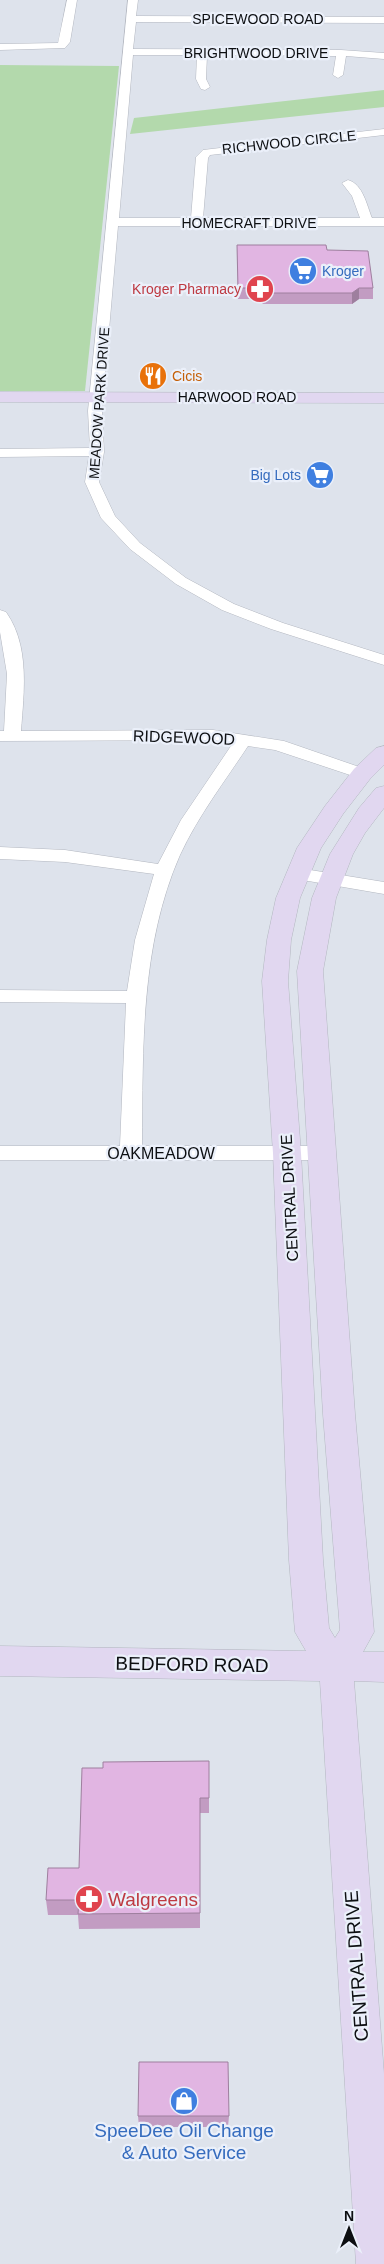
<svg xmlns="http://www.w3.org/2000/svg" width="384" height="2264" viewBox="0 0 384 2264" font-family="Arial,sans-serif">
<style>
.green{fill:#b3d9ac}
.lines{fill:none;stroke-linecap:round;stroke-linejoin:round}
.minor-casing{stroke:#b3b7c0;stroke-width:1}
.secondary-casing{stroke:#b3b7c0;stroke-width:1}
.minor{fill:#fff;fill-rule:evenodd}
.secondary{fill:#e1d7f0;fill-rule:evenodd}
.wall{fill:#c29cc2}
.shaded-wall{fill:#9e7f9e}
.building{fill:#e1b5e2;stroke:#9e7f9e}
.labels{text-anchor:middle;stroke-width:4.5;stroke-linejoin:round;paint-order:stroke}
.far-street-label{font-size:14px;fill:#0d0f12;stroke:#ebf0fa}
.far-shop-label{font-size:14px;fill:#366cbe;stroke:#ebf0fa;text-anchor:start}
.far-health-label{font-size:14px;fill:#be3a42;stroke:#ebf0fa;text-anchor:end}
.far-food-label{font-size:14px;fill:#c56008;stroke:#ebf0fa;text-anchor:start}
.street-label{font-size:16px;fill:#0d0f12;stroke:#ebf0fa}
.near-street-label{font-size:19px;fill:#0d0f12;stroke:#ebf0fa}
.near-health-label{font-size:19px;fill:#be3a42;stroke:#ebf0fa;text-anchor:start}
.near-shop-label{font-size:19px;fill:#366cbe;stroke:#ebf0fa}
</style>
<rect width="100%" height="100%" fill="#dee3ec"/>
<g class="green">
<path d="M0 65 119 66 85 391H0Z"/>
<path d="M384 90V107L130 134 134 118Z"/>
</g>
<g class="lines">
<defs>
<g id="minor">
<path d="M67 0H77L70 42 65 48 0 50V44L58 43Z"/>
<path d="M128 0H138L136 16 384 17V23L136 22 133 49 341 50 384 53V59L346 56 343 75 338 78 333 75 336 56 207 55 206 79 210 87 205 90 201 89 196 79 197 55H133L119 218H191L196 157 203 150 384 129V135L210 155 208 158 203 218H360L352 196 342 183 348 180C363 184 367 206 372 218H384V226H118L102 411 104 452 99 482 115 516 140 543 186 578 234 604 283 623 384 655V665L271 629 222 610 176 584 130 549 101 518 85 482 89 456 0 457V449L90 448 88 411Z"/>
<path d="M0 610 6 612C30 646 24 691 21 731L213 730 284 741 368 770 371 774 368 778 362 779 275 750 248 746C225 781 198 816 180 855 140 946 143 1048 142 1146H323L331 1148 334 1153 331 1158 323 1160H0V1146H120L126 1003 0 1002V990L127 991 135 940 154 874 65 862 0 859V847L65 850 158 864 181 820 233 743 213 740 0 741V731H4L7 674 0 632Z"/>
<path d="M298 868 384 882V894L291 878 289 874 291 870Z"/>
</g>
<g id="secondary">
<path d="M0 392 384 393V403L0 402Z"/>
<path d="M384 746V765L370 779 343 814 321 848 300 898 291 940 288 981 301 1153 323 1560 329 1628 335 1638 340 1630 323 1414 297 971 312 898 330 854 359 808 376 788 384 786V808L365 833 353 854 336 898 323 971 355 1414 374 1632 363 1652H384V1682L354 1681 384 2074V2264H356L320 1681 0 1676V1646L306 1651 295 1632 289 1560 273 1153 262 981 267 940 276 898 297 848 325 806 354 769 376 748Z"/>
</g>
</defs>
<use href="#minor" class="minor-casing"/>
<use href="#secondary" class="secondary-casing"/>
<use href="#minor" class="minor"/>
<use href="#secondary" class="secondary"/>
</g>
<g class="wall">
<path d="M237 245 327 250 373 288V299H359L352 304H263L258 299H238Z"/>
<path d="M103 1768 209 1798V1813H200V1928L79 1929 78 1915H48L46 1900 79 1868Z"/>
<path d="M138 2116H229L228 2127H139Z"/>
</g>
<path class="shaded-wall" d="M359 288V299L352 304V293Z"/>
<g class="building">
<path d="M237 245H326L327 250 368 251 373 288H359L352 293H263L258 288H238Z"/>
<path d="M209 1761V1798H200V1913L78 1914 79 1900H46L48 1868H79L82 1768H103V1762Z"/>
<path d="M139 2062H228L229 2116H138Z"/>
</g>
<defs>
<symbol id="supermarket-disc" viewBox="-11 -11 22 22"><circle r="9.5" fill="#3f7fe0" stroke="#ebf0fa"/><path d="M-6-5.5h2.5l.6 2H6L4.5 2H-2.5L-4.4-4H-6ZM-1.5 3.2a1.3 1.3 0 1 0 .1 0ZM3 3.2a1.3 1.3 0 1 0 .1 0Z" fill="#fff"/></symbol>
<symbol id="pharmacy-disc" viewBox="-11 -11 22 22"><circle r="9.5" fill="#e0444e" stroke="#ebf0fa"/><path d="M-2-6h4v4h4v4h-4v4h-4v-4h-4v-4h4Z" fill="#fff"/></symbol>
<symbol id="restaurant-disc" viewBox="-11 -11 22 22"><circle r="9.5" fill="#e8710a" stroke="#ebf0fa"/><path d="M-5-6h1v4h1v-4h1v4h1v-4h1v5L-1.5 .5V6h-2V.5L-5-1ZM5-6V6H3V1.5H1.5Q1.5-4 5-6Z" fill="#fff"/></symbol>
<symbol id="shop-disc" viewBox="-11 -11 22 22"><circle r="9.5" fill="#3f7fe0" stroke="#ebf0fa"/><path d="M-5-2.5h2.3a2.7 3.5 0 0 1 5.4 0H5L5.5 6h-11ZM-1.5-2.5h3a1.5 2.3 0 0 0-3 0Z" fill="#fff"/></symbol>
</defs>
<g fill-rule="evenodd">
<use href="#supermarket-disc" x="287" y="255" width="32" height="32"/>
<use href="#pharmacy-disc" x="244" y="273" width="32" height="32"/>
<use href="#restaurant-disc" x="137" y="360" width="32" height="32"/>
<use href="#supermarket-disc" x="304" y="459" width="32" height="32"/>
<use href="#pharmacy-disc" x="73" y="1883" width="32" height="32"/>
<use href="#shop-disc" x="168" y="2085" width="32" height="32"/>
</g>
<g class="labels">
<g class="far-street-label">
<text x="258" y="24">SPICEWOOD ROAD</text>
<text x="256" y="58">BRIGHTWOOD DRIVE</text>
<text transform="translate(289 142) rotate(-6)" y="5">RICHWOOD CIRCLE</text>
<text x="249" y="228">HOMECRAFT DRIVE</text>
<text x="237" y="402">HARWOOD ROAD</text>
<text transform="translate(99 403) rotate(-86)" y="5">MEADOW PARK DRIVE</text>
</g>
<g class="far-shop-label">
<text x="322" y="276">Kroger</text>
<text x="301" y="480" text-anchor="end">Big Lots</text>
</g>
<g class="far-health-label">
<text x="241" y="294">Kroger Pharmacy</text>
</g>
<g class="far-food-label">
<text x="172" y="381">Cicis</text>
</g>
<g class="street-label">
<text transform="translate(184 737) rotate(2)" y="6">RIDGEWOOD</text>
<text x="161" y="1159">OAKMEADOW</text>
<text transform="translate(289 1198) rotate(-93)" y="6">CENTRAL DRIVE</text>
</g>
<g class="near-street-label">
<text transform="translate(192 1664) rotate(1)" y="7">BEDFORD ROAD</text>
<text transform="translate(356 1966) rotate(-94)" y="7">CENTRAL DRIVE</text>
</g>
<g class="near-health-label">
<text x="108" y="1906">Walgreens</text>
</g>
<g class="near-shop-label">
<text x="184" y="2137">SpeeDee Oil Change<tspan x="184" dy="22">&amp; Auto Service</tspan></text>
</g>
</g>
<g transform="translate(349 2229)" stroke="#ebf0fa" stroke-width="4" paint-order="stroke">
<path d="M0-4L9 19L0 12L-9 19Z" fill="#0d0f12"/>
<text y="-8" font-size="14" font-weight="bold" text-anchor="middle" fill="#0d0f12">N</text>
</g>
</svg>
